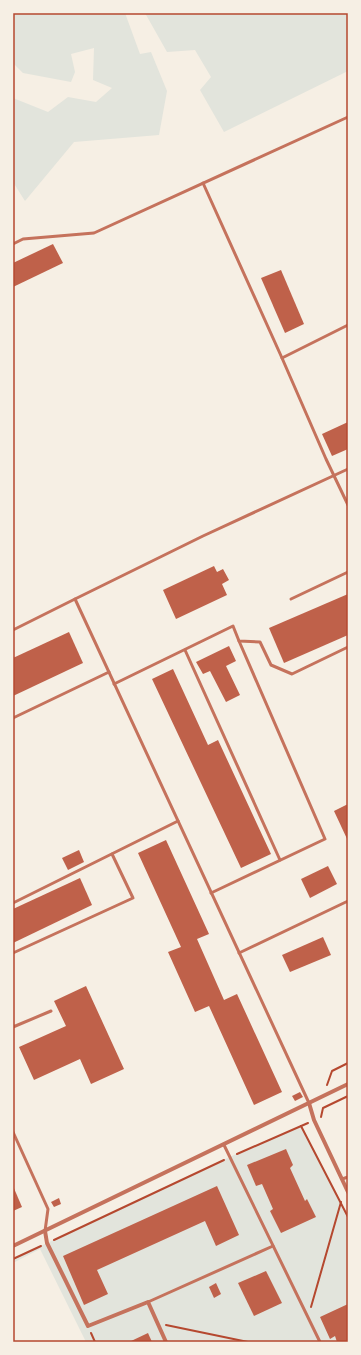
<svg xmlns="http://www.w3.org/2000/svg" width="361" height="1355" viewBox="0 0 361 1355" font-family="Roboto,sans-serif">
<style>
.green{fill:#e2e4dc}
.building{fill:#bf614a}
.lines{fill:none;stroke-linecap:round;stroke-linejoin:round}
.path{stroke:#b5482f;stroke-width:2}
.service{stroke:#c5725c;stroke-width:3}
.minor{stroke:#c5725c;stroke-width:4}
.neatline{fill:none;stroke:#b5482f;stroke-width:1.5}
</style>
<rect width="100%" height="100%" fill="#f6efe4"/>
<g class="green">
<path d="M13 13H125L140 54 151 52 167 91 159 135 74 142 25 201 13 182V98L48 112 68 97 96 102 112 88 93 80 94 48 71 54 75 72 71 82 23 73 13 63Z"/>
<path d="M145 13H348V71L224 132 200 90 211 77 195 50 167 52Z"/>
<path d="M301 1126 348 1217V1342H86L40 1249 13 1263V1259L236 1154Z"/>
</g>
<g class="building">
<path d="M53 244 63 263 13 287V263Z"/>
<path d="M281 270 304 324 285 333 261 278Z"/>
<path d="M348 422V449L332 456 322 434Z"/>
<path d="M214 566 217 572 223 569 229 580 222 584 227 595 176 619 163 590Z"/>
<path d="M348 594V635L284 663 269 628Z"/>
<path d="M69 632 83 663 13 696V658Z"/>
<path d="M229 646 236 661 226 666 240 695 226 702 210 671 203 674 196 662Z"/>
<path d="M173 669 208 745 218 740 271 854 241 868 152 679Z"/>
<path d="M348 804V841L334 811Z"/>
<path d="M166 840 209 934 197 939 224 1000 237 994 282 1092 254 1105 209 1006 195 1012 168 952 181 947 138 853Z"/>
<path d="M79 850 84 862 68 870 62 858Z"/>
<path d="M328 866 337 884 310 898 301 879Z"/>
<path d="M80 878 92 905 13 943V909Z"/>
<path d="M323 937 331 955 290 972 282 955Z"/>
<path d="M86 986 124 1069 91 1084 80 1059 34 1080 19 1047 66 1026 54 1001Z"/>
<path d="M300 1092 303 1097 295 1101 292 1096Z"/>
<path d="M286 1149 293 1165 290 1168 305 1201 307 1199 316 1217 281 1233 270 1211 273 1209 262 1184 256 1186 247 1165Z"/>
<path d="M13 1186 22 1207 13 1211Z"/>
<path d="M217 1186 239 1235 216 1246 205 1221 97 1270 108 1294 84 1305 63 1256Z"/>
<path d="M59 1198 61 1204 54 1207 51 1202Z"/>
<path d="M266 1271 282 1303 254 1316 238 1283Z"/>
<path d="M216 1283 221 1294 214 1298 209 1287Z"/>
<path d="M348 1304V1342H337L335 1336 330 1339 320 1317Z"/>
<path d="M148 1333 152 1342H129Z"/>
</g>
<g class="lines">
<g class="path">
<path d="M327 1085 332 1071 348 1063"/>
<path d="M321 1117 323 1108 348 1096"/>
<path d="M301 1126 348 1217"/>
<path d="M237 1154 308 1123"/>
<path d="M54 1240 224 1160"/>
<path d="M13 1259 41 1246"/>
<path d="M311 1307 341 1202"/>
<path d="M166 1325 248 1342"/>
<path d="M91 1333 95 1342"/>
</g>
<g class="service">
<path d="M203 183 282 358"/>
<path d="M13 244 23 239 94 233 348 117"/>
<path d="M348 325 282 358 326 459 348 505"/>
<path d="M75 599 203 536 348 469"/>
<path d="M291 599 348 572"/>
<path d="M13 630 75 599 309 1103"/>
<path d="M185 650 280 860"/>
<path d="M114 684 233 626 239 641 260 642 271 665 292 674 348 647"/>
<path d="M13 718 109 672"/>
<path d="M211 893 325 839 239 641"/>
<path d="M13 903 178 821"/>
<path d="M13 953 133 898 112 854"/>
<path d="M239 953 348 901"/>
<path d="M13 1027 51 1011"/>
<path d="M13 1132 48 1209 45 1231"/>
<path d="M224 1145 320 1342"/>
<path d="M342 1179 348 1177"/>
<path d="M148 1302 273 1246"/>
</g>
<g class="minor">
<path d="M309 1103 314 1120 348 1192"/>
<path d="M45 1231 47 1243 88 1326 148 1302 166 1342"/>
<path d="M13 1246 348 1084"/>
</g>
</g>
<rect width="361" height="1355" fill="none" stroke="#f6efe4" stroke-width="28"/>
<rect x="14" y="14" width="333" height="1327" class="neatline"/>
</svg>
